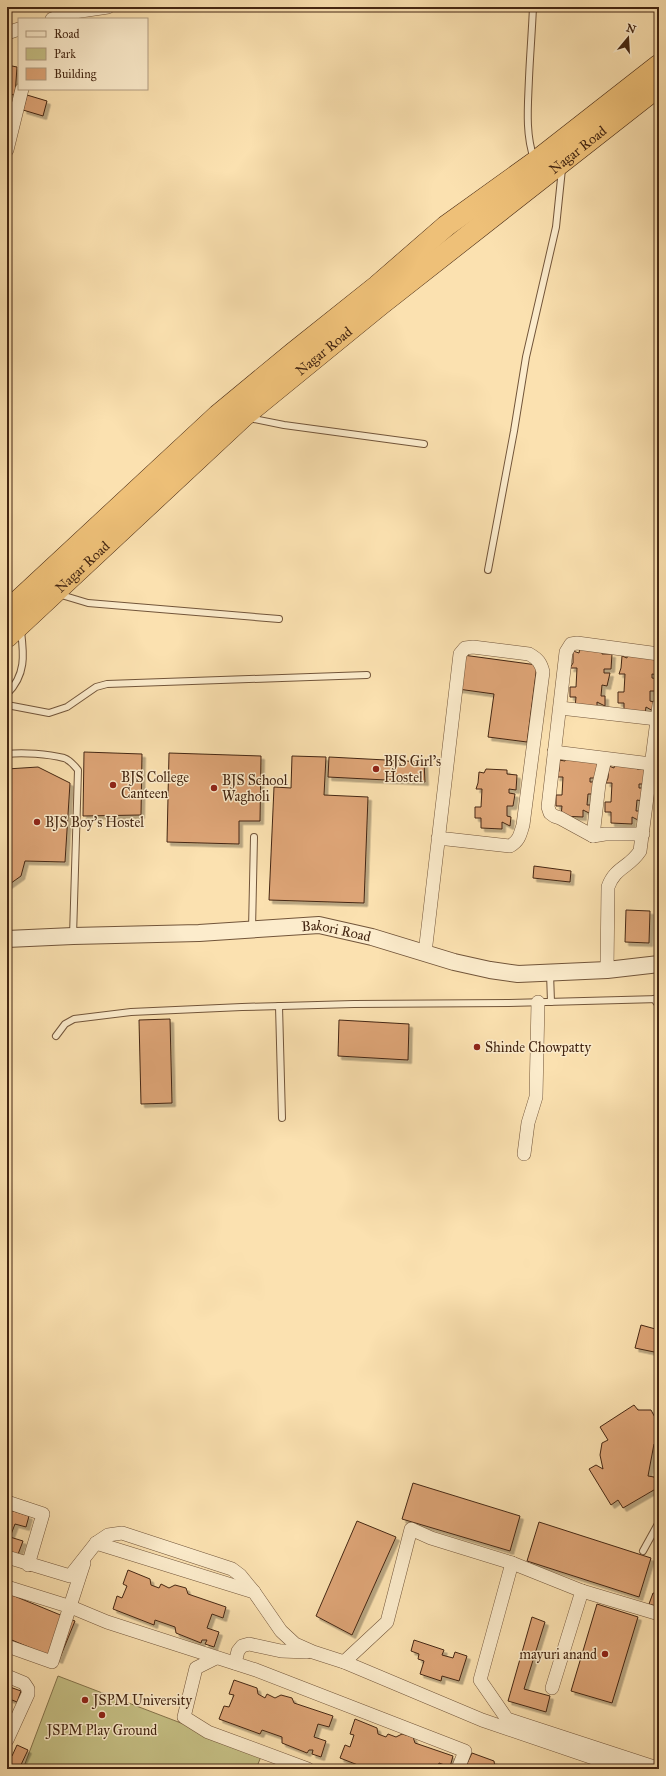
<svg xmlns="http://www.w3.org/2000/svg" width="666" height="1776" viewBox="0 0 666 1776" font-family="'IM FELL Great Primer',serif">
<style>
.green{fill:#c6c186;stroke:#85744c}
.building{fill:#dda476;stroke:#442612;filter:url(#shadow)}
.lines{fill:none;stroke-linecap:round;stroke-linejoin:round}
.service-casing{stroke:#72553a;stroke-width:8}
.minor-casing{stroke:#72553a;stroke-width:14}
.tertiary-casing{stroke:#72553a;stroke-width:18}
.trunk-casing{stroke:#442612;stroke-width:22}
.service{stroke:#fceccc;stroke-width:6}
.minor{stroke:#fceccc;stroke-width:13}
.tertiary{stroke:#fceccc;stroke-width:16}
.trunk{stroke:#eec078;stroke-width:21}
.poi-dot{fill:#8f2418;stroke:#fceccc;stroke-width:1.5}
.labels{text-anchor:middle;stroke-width:3;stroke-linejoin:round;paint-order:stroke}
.street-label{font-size:14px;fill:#442612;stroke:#fceccc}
.poi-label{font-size:14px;fill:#442612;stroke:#fceccc;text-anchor:start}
</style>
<defs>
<filter id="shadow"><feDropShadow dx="3.5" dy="3.5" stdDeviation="0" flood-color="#0004"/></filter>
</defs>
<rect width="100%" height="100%" fill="#fbe1b0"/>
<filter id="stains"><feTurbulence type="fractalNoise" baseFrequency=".005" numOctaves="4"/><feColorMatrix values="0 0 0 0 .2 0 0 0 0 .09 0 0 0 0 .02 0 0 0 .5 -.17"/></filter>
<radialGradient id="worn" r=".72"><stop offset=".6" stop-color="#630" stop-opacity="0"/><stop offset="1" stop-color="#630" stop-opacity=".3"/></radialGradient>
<path class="green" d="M58 1676 262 1754 256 1769H23Z"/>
<g class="building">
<path d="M7 65 17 67 15 95 7 94Z"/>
<path d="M27 95 47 101 43 116 23 110Z"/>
<path d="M580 648 602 649V654H612L611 669H604V673H610L607 686 602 685 601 696H605V706L597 702V708H575L576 697H570V687H576L577 668H570L573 663V651L579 653Z"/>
<path d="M628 653 659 660V675L652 674V678L658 679V684L656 691H650V701L654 702 653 711 646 707 645 714 624 713V703H618V692H624L625 674H619L621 668 622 656 627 658Z"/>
<path d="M463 655 537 665 527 742 488 737 494 694 458 689Z"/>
<path d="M84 752 142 754 141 815 83 816Z"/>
<path d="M169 753 261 756 260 821H239V844L167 842Z"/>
<path d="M292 756 326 757 324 795 368 797 364 903 269 900 274 787 291 788Z"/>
<path d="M329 757 424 762 425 782 328 777Z"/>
<path d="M566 757 598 763 597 778H590V782H596L593 794H588L587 805H591V814L583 810V817L561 816 562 806H556V795H562L563 777H556L559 771V760L565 761Z"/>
<path d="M615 763 637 764V769H647L646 784H639V788H645L642 801 637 800 636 811H641L640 821 632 817V824L611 823V812H605V802H611L612 783H606L608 778 609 766 614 768Z"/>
<path d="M38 767 70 783 65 862 25 861 21 876 7 886V769Z"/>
<path d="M486 769 507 770V774L517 775 516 790 509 789V793L515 794 513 806H507V816L511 817 510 826 502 822V829L481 828V818H475V807H481L482 789H476L478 783 479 772 484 773Z"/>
<path d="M534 866 571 871 570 882 533 878Z"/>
<path d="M626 910 650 911 649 943 625 942Z"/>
<path d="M170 1019 172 1103 141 1104 139 1020Z"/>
<path d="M339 1020 409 1024 408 1060 338 1056Z"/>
<path d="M641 1325 659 1330V1353L635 1348Z"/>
<path d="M634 1405 638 1410H651L659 1425V1445L654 1444 648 1476 654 1477 659 1487 623 1508 618 1500 611 1505 589 1469 596 1465 603 1469 600 1455 602 1443 608 1440 600 1427Z"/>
<path d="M413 1483 520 1516 510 1551 402 1519Z"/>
<path d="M7 1509 29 1516 26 1527 15 1524 10 1537 23 1541 17 1557 8 1554 10 1550H7Z"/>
<path d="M357 1521 396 1537 352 1635 316 1616Z"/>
<path d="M539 1522 651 1558 639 1597 527 1561Z"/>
<path d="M128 1570 150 1579 151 1585 159 1588 161 1584 169 1588 175 1585 186 1588 188 1594 226 1607 223 1618 212 1614 207 1628 219 1632 214 1647 205 1644 207 1640H202L201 1643 176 1633 175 1627 155 1620 154 1625 113 1609 117 1596 122 1598 127 1586 123 1584Z"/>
<path d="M7 1593 75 1621 59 1660 7 1638Z"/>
<path d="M653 1593 659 1594V1607L649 1604Z"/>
<path d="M597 1604 638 1617 612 1703 571 1691Z"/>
<path d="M532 1617 545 1622 524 1689 550 1696 546 1712 508 1701Z"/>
<path d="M414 1640 444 1650 442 1655 453 1658 455 1652 467 1656 459 1681 442 1676 441 1681 420 1674 424 1661 418 1659 419 1654 411 1651Z"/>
<path d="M234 1680 257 1688 258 1694 265 1698 267 1694 275 1698 281 1695 292 1698 294 1703 333 1716 329 1727 318 1724 314 1737 326 1741 321 1757 312 1754 313 1750H309L307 1753 282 1743V1737L262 1730 260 1734 219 1719 224 1706 229 1707 234 1695 229 1694Z"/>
<path d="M7 1686 21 1691 17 1702 7 1698Z"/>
<path d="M355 1719 377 1728 378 1734 386 1737 388 1734 396 1737 402 1734 413 1737 415 1743 453 1756 450 1767 439 1763 437 1769H368L340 1758 345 1745 350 1747 354 1735 350 1734Z"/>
<path d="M17 1745 28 1750 19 1769H7V1755L12 1756Z"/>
<path d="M472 1753 494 1761 495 1767 500 1769H470L466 1766Z"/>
</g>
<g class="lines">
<defs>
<g id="service">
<path d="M533 7C532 31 530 55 529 78 528 105 525 133 534 159"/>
<path d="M249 418 284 425 424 444"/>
<path d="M488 570 514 431 526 357 556 227 562 169"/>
<path d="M58 594 88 603 279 619"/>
<path d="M7 694C26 675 24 655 21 631"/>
<path d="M7 705 49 713 67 707 96 687 107 684 367 675"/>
<path d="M7 754C23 752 48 754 64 758 70 760 74 765 78 770L73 936"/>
<path d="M252 929 254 837"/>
<path d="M550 973 551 1002"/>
<path d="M654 999 659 1006"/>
<path d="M279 1006 282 1118"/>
<path d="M56 1036 65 1024 74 1019 131 1012 242 1007 354 1004 509 1003 659 999"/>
<path d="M643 1551 659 1522"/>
</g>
<g id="minor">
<path d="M52 19 74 12 108 7"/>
<path d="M7 33 19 29"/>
<path d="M7 150 22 89"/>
<path d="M560 708 657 719"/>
<path d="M554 752 651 764"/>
<path d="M643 834H605L593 836 560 818 554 816 550 813 548 807 566 652 571 644 577 643 659 654"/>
<path d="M593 836 599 784 605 759"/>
<path d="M425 953 460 654 465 648 473 647 529 654C538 659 541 663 543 672L523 825C520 835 519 841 510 846L438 838"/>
<path d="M607 970 608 887C615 867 629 868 640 851L659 705"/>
<path d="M524 1154 528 1123 536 1097 538 1002"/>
<path d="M7 1502 43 1514 28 1565"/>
<path d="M96 1543 254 1592 281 1631 295 1644 313 1652 344 1662 482 1720 626 1769"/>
<path d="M7 1557 70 1576 96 1543 108 1535 122 1533 232 1569 240 1575 254 1592"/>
<path d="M512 1563 480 1680 507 1719 654 1767"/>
<path d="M7 1587 71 1607 107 1622 256 1670 465 1751 458 1769"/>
<path d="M7 1646 52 1662 84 1563"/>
<path d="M216 1658 196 1668 184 1717 208 1732 308 1769"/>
<path d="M344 1662 387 1622 411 1529 431 1538 512 1563 582 1591 659 1614"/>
<path d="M235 1663 238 1651 242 1646 249 1644 281 1651 307 1652"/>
<path d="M7 1676 24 1683 28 1689V1694L7 1740"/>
<path d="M552 1688 582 1591"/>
</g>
<g id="tertiary">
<path id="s1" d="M7 939 73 936 199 933 319 925 372 937 454 962 490 970 518 974 607 970 659 964"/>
</g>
<g id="trunk">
<path d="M7 611 218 415 293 353 377 286 446 226 535 162 659 65"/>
<path id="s2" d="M7 637 244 416 380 305 659 86"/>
</g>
</defs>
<use href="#service" class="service-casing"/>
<use href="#minor" class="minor-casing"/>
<use href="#tertiary" class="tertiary-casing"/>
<use href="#trunk" class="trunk-casing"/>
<use href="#service" class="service"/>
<use href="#minor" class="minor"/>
<use href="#tertiary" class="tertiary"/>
<use href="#trunk" class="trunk"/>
</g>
<g class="poi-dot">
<circle cx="376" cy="769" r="4"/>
<circle cx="113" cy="785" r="4"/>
<circle cx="214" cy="788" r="4"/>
<circle cx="37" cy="822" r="4"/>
<circle cx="477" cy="1047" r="4"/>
<circle cx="605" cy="1654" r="4"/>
<circle cx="85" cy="1700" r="4"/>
<circle cx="102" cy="1715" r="4"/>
</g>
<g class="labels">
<g class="street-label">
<text dy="5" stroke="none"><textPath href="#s2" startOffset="751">Nagar Road</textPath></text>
<text dy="5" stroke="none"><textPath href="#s2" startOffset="427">Nagar Road</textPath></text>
<text dy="5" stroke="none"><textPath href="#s2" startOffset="103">Nagar Road</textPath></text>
<text dy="5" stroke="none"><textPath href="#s1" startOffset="330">Bakori Road</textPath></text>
</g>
<g class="poi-label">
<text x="384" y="766">BJS Girl's<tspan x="384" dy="16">Hostel</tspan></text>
<text x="121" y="782">BJS College<tspan x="121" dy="16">Canteen</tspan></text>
<text x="222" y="785">BJS School<tspan x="222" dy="16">Wagholi</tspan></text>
<text x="45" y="827">BJS Boy's Hostel</text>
<text x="485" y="1052">Shinde Chowpatty</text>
<text x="597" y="1659" text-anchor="end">mayuri anand</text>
<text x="93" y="1705">JSPM University</text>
<text x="102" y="1735" text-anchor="middle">JSPM Play Ground</text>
</g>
</g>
<rect width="666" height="1776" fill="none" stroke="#fbe1b0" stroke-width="24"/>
<rect x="8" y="8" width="650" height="1760" fill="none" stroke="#442612" stroke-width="2"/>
<rect x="12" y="12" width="642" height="1752" fill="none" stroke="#442612"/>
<rect x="18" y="18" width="130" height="72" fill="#fceccc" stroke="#b29d82"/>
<rect x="26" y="31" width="20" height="6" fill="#fceccc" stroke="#b29d82"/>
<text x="54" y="38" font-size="12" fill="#442612">Road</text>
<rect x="26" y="48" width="20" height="12" fill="#c6c186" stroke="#b29d82"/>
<text x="54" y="58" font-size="12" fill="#442612">Park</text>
<rect x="26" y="68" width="20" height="12" fill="#dda476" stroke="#b29d82"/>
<text x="54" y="78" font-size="12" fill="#442612">Building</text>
<g transform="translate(628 38) rotate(18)" stroke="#fceccc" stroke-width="3" paint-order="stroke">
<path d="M0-3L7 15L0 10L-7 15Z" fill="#442612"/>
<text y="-6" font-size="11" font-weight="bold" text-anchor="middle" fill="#442612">N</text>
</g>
<rect width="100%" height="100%" filter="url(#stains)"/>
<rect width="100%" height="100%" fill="url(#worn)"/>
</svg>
